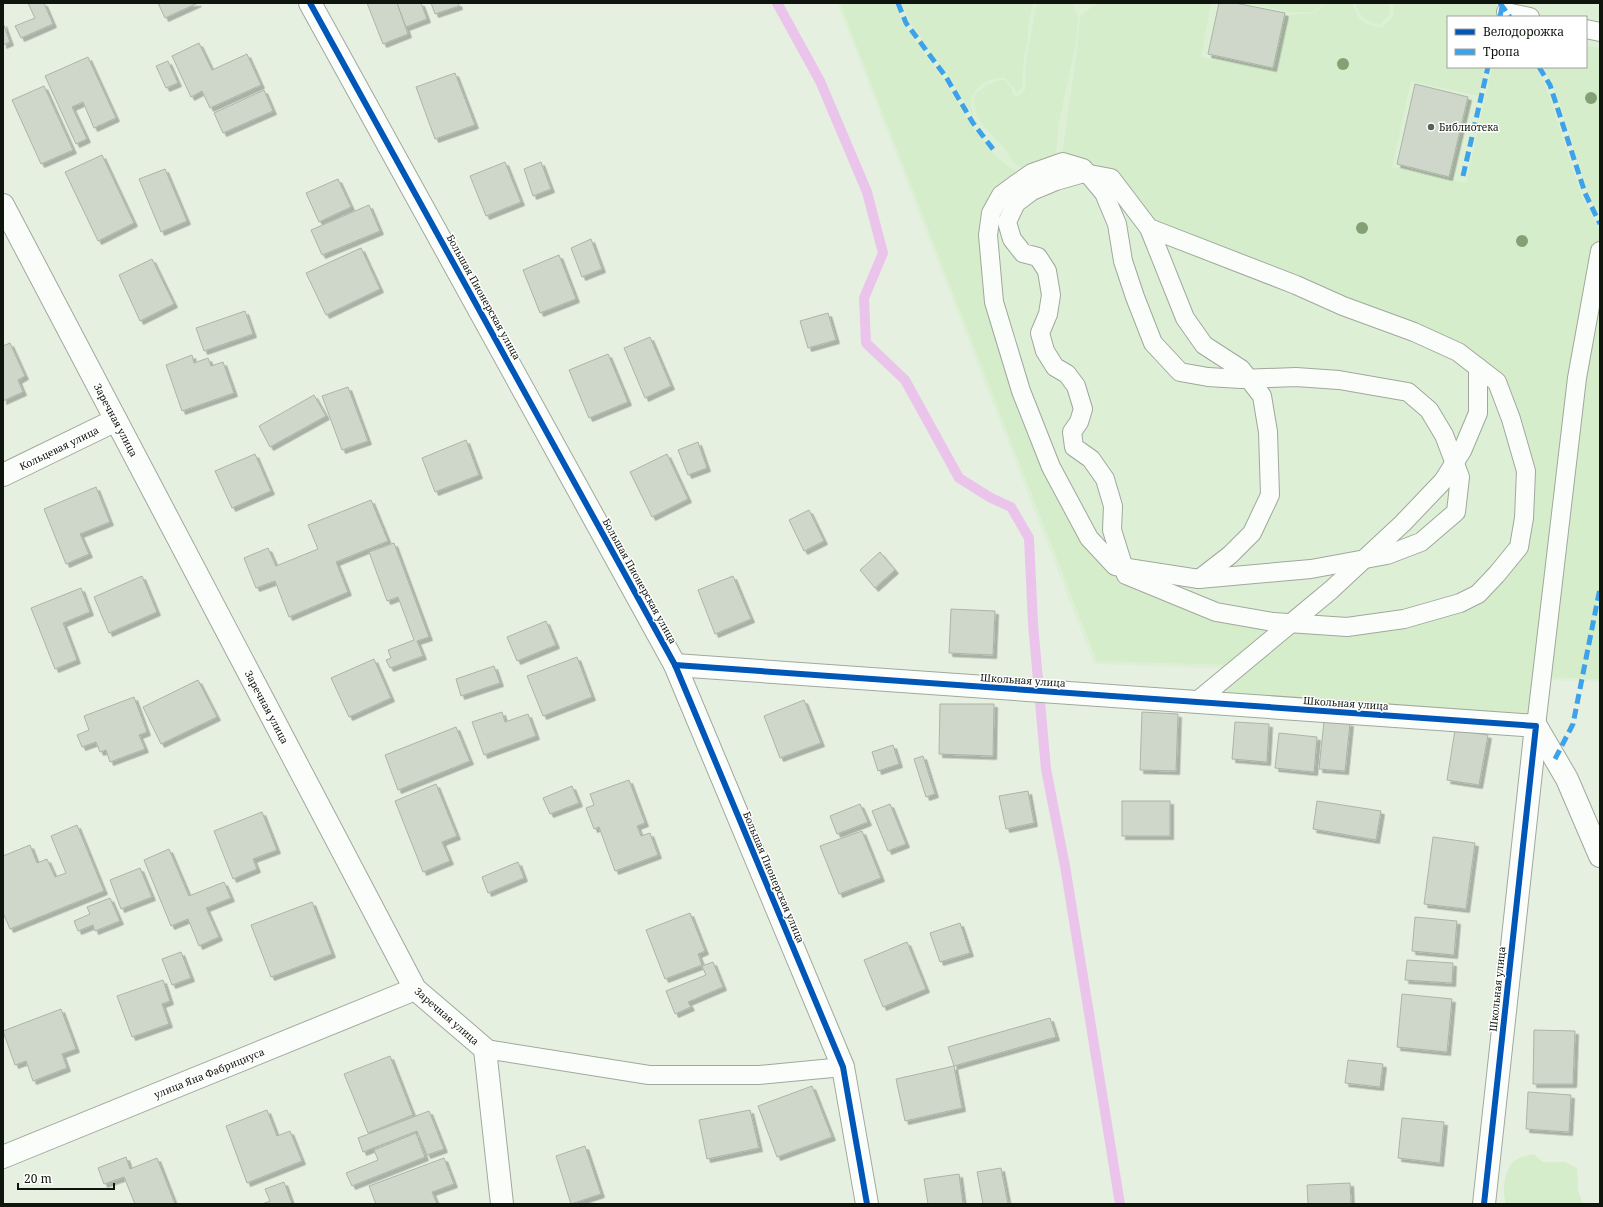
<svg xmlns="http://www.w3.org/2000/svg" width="1603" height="1207" viewBox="0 0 1603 1207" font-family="'Noto Serif',serif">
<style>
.built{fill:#ddefd5;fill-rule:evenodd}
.green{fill:#d5edcb}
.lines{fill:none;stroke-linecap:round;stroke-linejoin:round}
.stream{stroke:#ebc4ec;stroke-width:10}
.building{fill:#cfd7cb;stroke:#acb4a8;filter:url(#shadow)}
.lane-casing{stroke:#a0a89d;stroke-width:20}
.street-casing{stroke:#a0a89d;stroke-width:24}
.lane{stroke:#fbfdfa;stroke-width:18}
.street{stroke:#fbfdfa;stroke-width:22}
.quiet{stroke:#3da2e9;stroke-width:5;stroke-dasharray:10 5;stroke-linecap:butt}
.cycleway-casing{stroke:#fff;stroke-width:8}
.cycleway{stroke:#0057b8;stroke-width:6}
.tree{fill:#84a175}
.poi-dot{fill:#5a6257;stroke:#fff;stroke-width:1.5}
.labels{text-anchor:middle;stroke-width:3;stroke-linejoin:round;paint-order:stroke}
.poi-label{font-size:10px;fill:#0e150c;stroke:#fff;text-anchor:start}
.street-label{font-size:10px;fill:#0e150c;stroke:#fff}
</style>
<defs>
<filter id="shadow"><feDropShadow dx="3.5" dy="3.5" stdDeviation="0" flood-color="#0004"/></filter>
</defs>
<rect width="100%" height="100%" fill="#e6f0e1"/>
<path class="built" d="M837 3H1600V682L1094 664ZM1448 17H1586V67H1448Z"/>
<g class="green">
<path d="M840 3H894L903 24 943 79 971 125 994 155 1009 167 1023 175 998 195 985 251 1050 469 1124 577 1284 626 1234 665 1097 661Z"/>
<path d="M902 3H1033L1028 27V42L1024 55 1022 88 1017 92 1006 78C994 76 977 83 972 96 969 103 973 111 974 117L948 76 910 22Z"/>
<path d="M1037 3H1073L1078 17 1076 42 1059 122 1055 161C1047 164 1029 170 1021 167 1012 163 1011 157 1005 149 991 131 970 121 975 94 984 88 993 79 1005 80L1011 87 1014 96 1018 97 1025 90 1026 61Z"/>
<path d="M1098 3H1211L1201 57 1277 72 1290 15 1314 13 1326 3H1352C1359 22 1362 24 1382 28L1394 15 1393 3H1495L1498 7 1496 17H1448V67H1485L1479 96 1411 81 1392 167 1466 183 1492 67H1535L1546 87 1581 195 1600 232 1574 379 1532 724 1204 699 1292 627 1348 631 1479 598 1528 517 1500 379 1152 225 1062 159C1067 111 1077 64 1080 16Z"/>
<path d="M1248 3 1305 4 1324 3 1313 12H1289Z"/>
<path d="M1355 3H1389L1390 15 1380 24C1364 21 1362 18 1355 3Z"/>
<path d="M1586 45 1600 48V217C1573 171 1570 113 1543 67H1586Z"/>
<path d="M1600 271V679L1545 677Z"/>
<path d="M1534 1154 1543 1162H1565L1577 1168 1578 1191 1583 1204H1506C1502 1192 1504 1172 1513 1162 1518 1157 1528 1155 1534 1154Z"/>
</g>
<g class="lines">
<path class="stream" d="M777 3 820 81 867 192 883 253 864 298 866 343 905 380 959 478 991 498 1011 507 1029 538 1033 624 1046 769 1065 866 1120 1204"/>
</g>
<g class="building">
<path d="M28 3H44L53 24 21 38 15 26 35 18Z"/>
<path d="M158 3H198L165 18Z"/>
<path d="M367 3H397L408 34 383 44Z"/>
<path d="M397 3H421L427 19 406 27Z"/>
<path d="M431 3H458L459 6 435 14Z"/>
<path d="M1219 3H1235L1285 13 1273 68 1208 54Z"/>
<path d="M3 23 10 42 3 45Z"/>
<path d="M199 43 212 70 247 54 261 85 210 108 202 91 191 97 172 56Z"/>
<path d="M88 57 116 118 94 128 83 102 72 107 87 139 76 144 45 76Z"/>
<path d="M168 61 178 83 166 88 156 66Z"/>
<path d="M455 73 475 125 435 139 416 87Z"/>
<path d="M1415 84 1468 97 1449 177 1397 164Z"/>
<path d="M44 86 73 150 41 164 12 100Z"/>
<path d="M264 90 273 111 223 133 214 113Z"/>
<path d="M102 155 134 223 98 241 65 172Z"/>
<path d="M505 162 521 202 486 216 470 176Z"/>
<path d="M541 162 551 189 533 196 524 169Z"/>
<path d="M165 169 187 221 161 232 139 179Z"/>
<path d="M338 179 351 207 319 222 306 193Z"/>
<path d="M369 205 380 231 322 255 311 230Z"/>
<path d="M591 239 602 269 582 277 571 248Z"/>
<path d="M361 248 380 289 326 315 306 273Z"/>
<path d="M559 255 576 299 540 313 523 270Z"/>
<path d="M152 259 174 304 140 321 119 275Z"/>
<path d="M245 311 253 334 204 351 196 328Z"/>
<path d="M828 313 836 340 808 348 800 321Z"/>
<path d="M650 337 671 386 645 398 624 348Z"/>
<path d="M10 343 25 376 18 380 23 392 3 401V346Z"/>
<path d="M608 354 628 402 589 418 569 370Z"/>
<path d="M192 355 194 363 208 358 211 366 223 362 234 393 182 411 166 365Z"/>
<path d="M348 387 368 441 342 450 322 396Z"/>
<path d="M314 395 326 416 270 447 259 426Z"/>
<path d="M466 440 479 475 435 492 422 458Z"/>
<path d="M698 442 707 468 688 475 678 450Z"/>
<path d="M255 454 271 491 232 508 215 471Z"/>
<path d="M667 454 688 499 652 517 630 472Z"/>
<path d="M96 487 110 522 80 534 89 554 66 564 44 509Z"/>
<path d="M371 500 388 541 336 562 348 592 289 617 275 581 256 588 244 558 268 548 276 566 318 549 308 525Z"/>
<path d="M809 510 824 541 804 551 789 520Z"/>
<path d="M394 543 429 637 417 641 423 656 390 668 386 660 391 658 388 650 414 640 398 597 387 601 369 552Z"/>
<path d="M880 552 895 570 875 588 860 570Z"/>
<path d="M142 576 157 612 109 633 94 597Z"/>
<path d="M733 576 751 619 715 634 698 590Z"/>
<path d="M81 588 90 612 63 623 77 660 55 669 31 608Z"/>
<path d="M951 609 995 611 993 655 949 653Z"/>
<path d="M546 621 556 645 517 661 507 637Z"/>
<path d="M577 657 592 697 543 716 527 676Z"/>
<path d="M374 659 391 698 349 717 331 678Z"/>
<path d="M494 666 500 683 461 696 456 679Z"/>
<path d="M198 680 217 717 161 744 143 707Z"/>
<path d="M134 697 147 732 139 735 145 749 110 762 106 750 100 752 96 742 82 747 77 735 89 730 84 716Z"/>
<path d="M804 700 821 743 780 758 764 716Z"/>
<path d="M940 704H994L993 756 939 754Z"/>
<path d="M502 712 505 722 528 714 536 736 484 755 472 722Z"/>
<path d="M1142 712 1178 714 1176 771 1140 770Z"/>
<path d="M1324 721 1350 723 1345 771 1319 769Z"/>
<path d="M1235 722 1269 724 1267 762 1232 759Z"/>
<path d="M456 727 470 761 398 790 385 755Z"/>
<path d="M1455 730 1488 735 1479 785 1447 780Z"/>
<path d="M1279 733 1317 737 1314 772 1275 768Z"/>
<path d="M893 745 899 764 878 771 872 752Z"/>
<path d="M923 756 935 794 926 797 914 759Z"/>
<path d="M629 780 645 823 637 826 641 836 650 833 658 855 615 871 599 827 594 829 586 808 594 805 590 794Z"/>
<path d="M436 784 457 836 442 842 450 861 423 872 395 801Z"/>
<path d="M572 786 579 803 550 814 543 798Z"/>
<path d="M1028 791 1034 823 1006 829 999 796Z"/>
<rect x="1122" y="801" width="48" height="35"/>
<path d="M1317 801 1381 811 1376 840 1313 829Z"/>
<path d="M860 804 868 822 837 834 830 816Z"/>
<path d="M890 804 906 844 888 851 872 811Z"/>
<path d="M262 812 277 850 253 859 257 869 233 879 214 831Z"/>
<path d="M77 825 104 891 10 929 3 913V856L30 845 37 863 47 859 55 877 66 873 51 836Z"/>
<path d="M862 831 881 878 839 894 820 846Z"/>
<path d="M1433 837 1475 843 1466 909 1424 904Z"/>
<path d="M169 849 189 896 224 882 231 898 206 908 219 937 199 946 188 919 171 926 144 860Z"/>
<path d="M518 862 524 878 488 893 482 877Z"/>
<path d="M140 868 152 897 121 909 110 880Z"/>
<path d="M110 898 120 921 95 931 93 925 78 931 74 921 90 914 87 907Z"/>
<path d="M312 902 332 954 271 977 251 925Z"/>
<path d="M690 913 705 951 698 954 702 965 665 979 646 930Z"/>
<path d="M1415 917 1457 921 1454 955 1412 951Z"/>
<path d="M960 923 970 953 940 962 930 933Z"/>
<path d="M907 942 926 989 883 1007 864 960Z"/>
<path d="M181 952 191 978 172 985 162 959Z"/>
<path d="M1407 960 1453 963 1452 983 1405 980Z"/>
<path d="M713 962 723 987 688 1002 691 1007 675 1014 666 991 706 975 702 966Z"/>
<path d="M163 980 170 1001 162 1004 169 1024 132 1037 117 996Z"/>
<path d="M1402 994 1452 999 1447 1052 1397 1047Z"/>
<path d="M61 1009 76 1049 62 1054 67 1068 33 1081 26 1061 15 1065 3 1031Z"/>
<path d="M1050 1018 1056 1037 954 1066 948 1047Z"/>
<path d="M1534 1030 1575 1031 1573 1084H1533Z"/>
<path d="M390 1056 413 1115 368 1133 344 1074Z"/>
<path d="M1348 1060 1383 1064 1380 1087 1345 1083Z"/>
<path d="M954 1066 962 1108 905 1121 896 1079Z"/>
<path d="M812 1086 832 1137 777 1157 758 1106Z"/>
<path d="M1528 1092 1571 1095 1569 1132 1526 1129Z"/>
<path d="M267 1110 277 1136 290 1131 302 1161 247 1183 226 1126Z"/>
<path d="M750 1110 759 1148 707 1159 699 1120Z"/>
<path d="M429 1111 444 1149 427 1155 417 1131 363 1152 358 1138Z"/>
<path d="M1402 1118 1444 1122 1440 1163 1398 1158Z"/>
<path d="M416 1133 425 1157 352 1186 346 1173 378 1160 374 1150Z"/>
<path d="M585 1146 601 1194 571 1204 556 1156Z"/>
<path d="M126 1157 130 1169 157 1158 175 1204H135L124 1177 104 1184 98 1168Z"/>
<path d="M444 1158 454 1184 432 1192 437 1204H376L369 1186Z"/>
<path d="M1001 1168 1008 1204H983L977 1172Z"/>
<path d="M959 1174 963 1204H928L924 1179Z"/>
<path d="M284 1182 292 1204H262L270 1201 265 1189Z"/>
<path d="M1350 1183 1351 1204H1308L1307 1185Z"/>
</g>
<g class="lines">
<defs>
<g id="lane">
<path d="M1506 12 1530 17"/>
<path d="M1586 29 1600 32"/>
<path d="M1063 162 1083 168 1104 193 1117 224 1123 261 1135 297 1153 343 1180 372 1208 377 1241 379 1296 377 1339 380 1408 392 1429 410 1444 435 1460 477 1456 512 1421 542 1387 555 1311 569 1199 579 1115 566 1089 538 1051 467 1021 391 994 302 988 235 991 213 1001 195 1016 184 1032 173Z"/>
<path d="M1084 173 1111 178 1149 228 1296 285 1343 306 1414 332 1458 352 1497 382 1511 419 1526 471 1524 518 1519 547 1497 574 1478 594 1460 603 1404 619 1347 627 1273 622 1216 612 1126 575 1112 530 1113 506 1105 479 1091 459 1074 447 1072 432 1079 422 1083 409 1076 386 1067 374 1055 367 1045 351 1040 333 1048 314 1051 295 1047 271 1038 257 1023 253 1012 239 1007 222 1016 203 1032 191 1056 181Z"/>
<path d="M1149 228 1185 318 1204 345 1241 369 1262 396 1268 432 1270 495 1252 533 1230 555 1199 579"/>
<path d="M1196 702 1331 590 1403 523 1443 481 1462 451 1478 413V367"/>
<path d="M1536 726 1577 378 1600 251"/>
<path d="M485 1049 649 1075H759L843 1067"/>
</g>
<g id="street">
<path d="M310 3 675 665 843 1067 867 1204"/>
<path d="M3 205 415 989 485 1049 502 1204"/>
<path d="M3 475 116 420"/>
<path d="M675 665 1536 726 1484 1204"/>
<path d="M1536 726 1567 779 1600 856"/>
<path d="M3 1157 415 989"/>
</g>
</defs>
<use href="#lane" class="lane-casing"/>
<use href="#street" class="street-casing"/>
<use href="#lane" class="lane"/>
<use href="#street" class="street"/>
<g class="quiet">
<path d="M898 3 906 23 946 77 973 123 996 153"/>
<path d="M1500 3 1510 17"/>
<path d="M1500 17 1502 6"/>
<path d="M1539 67 1550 85 1585 193 1600 224"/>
<path d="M1463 176 1488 67"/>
<path d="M1555 759 1573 724 1600 588"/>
</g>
<defs>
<g id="cycleway">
<path d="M310 3 675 665 843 1067 867 1204"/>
<path d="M675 665 1536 726 1484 1204"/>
</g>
</defs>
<use href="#cycleway" class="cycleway-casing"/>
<use href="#cycleway" class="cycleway"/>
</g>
<g class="tree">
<circle cx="1343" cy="64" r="6"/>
<circle cx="1591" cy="98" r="6"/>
<circle cx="1362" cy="228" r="6"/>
<circle cx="1522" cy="241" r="6"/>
</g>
<circle class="poi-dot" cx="1431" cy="127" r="4"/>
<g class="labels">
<g class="poi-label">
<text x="1439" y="131">Библиотека</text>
</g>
<g class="street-label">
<text transform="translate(484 297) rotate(61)" y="4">Большая Пионерская улица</text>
<text transform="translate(116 420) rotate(62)" y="4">Заречная улица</text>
<text transform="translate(59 448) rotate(-26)" y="4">Кольцевая улица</text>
<text transform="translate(640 581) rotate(61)" y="4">Большая Пионерская улица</text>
<text transform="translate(1023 680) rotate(4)" y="4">Школьная улица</text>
<text transform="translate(1346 703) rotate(4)" y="4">Школьная улица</text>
<text transform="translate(267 707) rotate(62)" y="4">Заречная улица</text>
<text transform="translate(774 877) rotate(67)" y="4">Большая Пионерская улица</text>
<text transform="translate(1497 989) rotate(-84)" y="4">Школьная улица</text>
<text transform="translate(447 1016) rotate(41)" y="4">Заречная улица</text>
<text transform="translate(209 1073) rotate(-22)" y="4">улица Яна Фабрициуса</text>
</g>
</g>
<rect width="1603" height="1207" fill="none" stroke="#0e150c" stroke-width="8"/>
<rect x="1447" y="16" width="140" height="52" fill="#ffffff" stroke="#9fa19e"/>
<rect x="1455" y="29" width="20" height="6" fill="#0057b8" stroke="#9fa19e"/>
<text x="1483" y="36" font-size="12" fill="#0e150c">Велодорожка</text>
<rect x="1455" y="49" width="20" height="6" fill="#3da2e9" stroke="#9fa19e"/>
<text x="1483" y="56" font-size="12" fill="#0e150c">Тропа</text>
<path d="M18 1183v6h96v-6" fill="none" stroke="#0e150c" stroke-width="2"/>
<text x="24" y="1183" font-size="12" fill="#0e150c" stroke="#ffffff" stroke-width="3" paint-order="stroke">20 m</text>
</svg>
